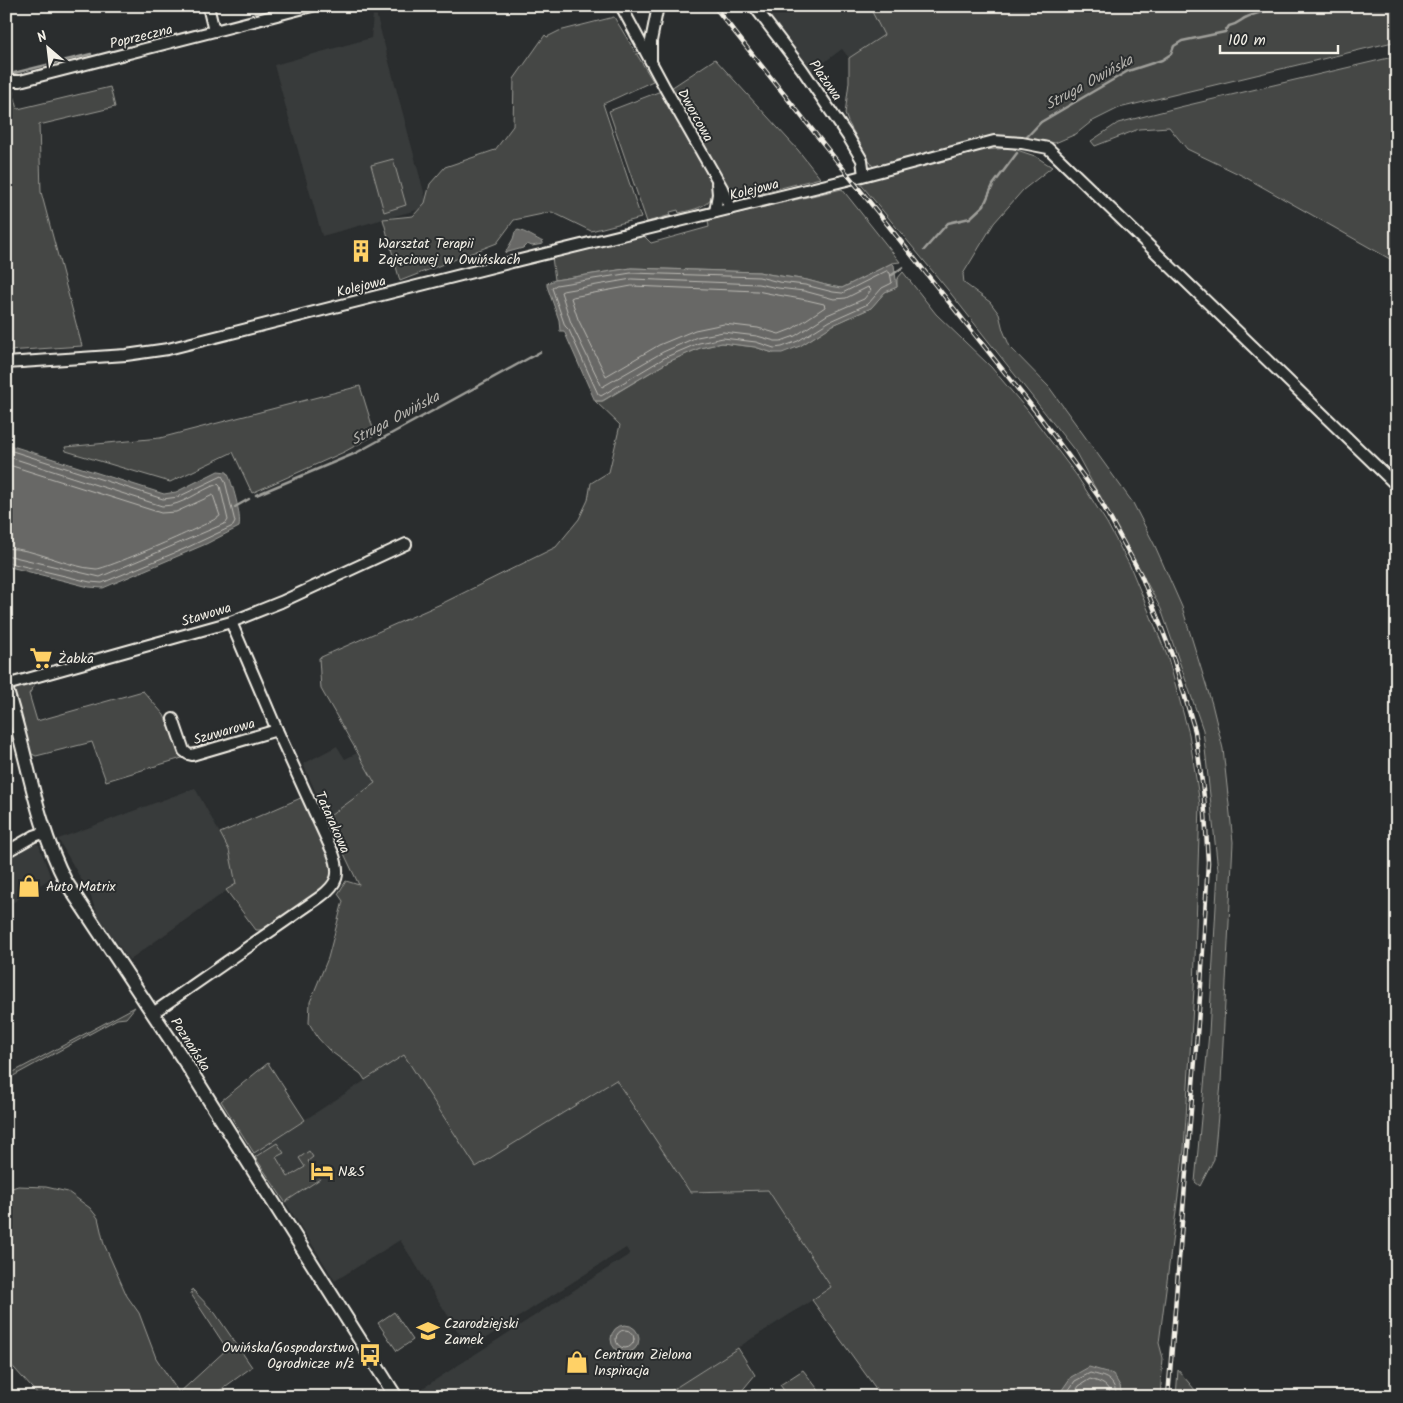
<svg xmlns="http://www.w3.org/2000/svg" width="1403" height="1403" viewBox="0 0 1403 1403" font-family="Kalam,sans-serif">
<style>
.built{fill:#373a3a}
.green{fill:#444645;stroke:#9c9c96}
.water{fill:#676866;stroke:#9f9f9a}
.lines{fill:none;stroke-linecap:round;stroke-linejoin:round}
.shore{stroke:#bcbab4;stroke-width:1}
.stream{stroke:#9f9f9a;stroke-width:2.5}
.minor-casing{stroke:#f4f1e8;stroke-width:14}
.major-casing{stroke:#f4f1e8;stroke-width:16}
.minor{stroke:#2a2d2e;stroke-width:10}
.major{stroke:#2a2d2e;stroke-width:12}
.rail-casing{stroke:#f4f1e8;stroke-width:4.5}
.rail{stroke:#2a2d2e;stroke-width:2.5;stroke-dasharray:8;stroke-linecap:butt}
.labels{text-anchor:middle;stroke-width:4;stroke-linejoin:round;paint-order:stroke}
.street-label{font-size:14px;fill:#f4f1e8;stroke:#2a2d2e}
.poi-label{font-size:14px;fill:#f4f1e8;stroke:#2a2d2e;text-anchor:start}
.water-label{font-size:15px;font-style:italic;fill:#b5b3ae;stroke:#2a2d2e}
</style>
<rect width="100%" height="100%" fill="#2a2d2e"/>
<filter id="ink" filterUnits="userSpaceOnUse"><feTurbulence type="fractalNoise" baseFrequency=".02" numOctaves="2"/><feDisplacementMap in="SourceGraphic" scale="10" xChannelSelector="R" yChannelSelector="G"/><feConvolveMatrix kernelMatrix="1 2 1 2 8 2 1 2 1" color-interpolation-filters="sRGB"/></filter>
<g filter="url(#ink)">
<g class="built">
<path d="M758 6H869L884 35 849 58 842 49 810 73Z"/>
<path d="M373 13H377V17L428 207 322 236 274 65 371 38Z"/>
<path d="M337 746 345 759 357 753 375 783 327 818 303 764Z"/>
<path d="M195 788 229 850 236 884 129 960 98 916 90 895 58 839Z"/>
<path d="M32 842 39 845 51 878 6 907V858Z"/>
<path d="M404 1055 476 1167 616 1080 690 1192 768 1190 831 1288 661 1397H409L630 1254 626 1248 469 1349 400 1240 335 1281 254 1153Z"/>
</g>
<g class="green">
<path d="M869 6H1397V41L1119 108 1091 122 1076 134 1055 143 1036 139 982 137 970 143 873 167 848 122 845 114 849 82V58L884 35Z"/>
<path d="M614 17 653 81 603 104 641 218 591 231 552 212 514 220 497 243 400 281 383 219 413 216 425 203 430 184 445 167 495 150 513 126 514 79 545 35 547 37 559 31Z"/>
<path d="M1397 56V263L1243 176 1187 149 1169 127 1139 129 1095 146 1091 141 1118 123 1180 107Z"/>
<path d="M715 59 798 150 820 178 753 195 751 192 744 194V197L738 198 731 194 671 88Z"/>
<path d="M110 87 115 107 39 125 41 192 82 346 7 351V92L13 91 18 109Z"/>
<path d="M661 91 712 183C717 206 696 209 679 213L678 210 670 212 671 215 647 222 609 111Z"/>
<path d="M1011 148 1035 156 1052 167 1023 190 994 223 963 274 964 283 990 302 999 314 1003 330 1010 347 1049 387 1133 503 1155 546 1182 607 1212 704 1223 749 1233 842 1221 1083 1214 1159 1200 1186 1195 1182 1209 1033 1218 870 1203 730 1161 609 1075 451 948 290 859 182 982 150Z"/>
<path d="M393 159 406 205 384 212 371 165Z"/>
<path d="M842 189 900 262 892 263 842 288C830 287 819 283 807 280 791 277 775 276 759 272L631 268 555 280 552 257 642 234 651 243 709 227 708 220Z"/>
<path d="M903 272 936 314 991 367 1028 411 1077 476 1107 523 1130 566 1168 658 1189 734 1200 804 1194 989 1184 1149 1159 1343 1163 1358 1160 1397H1122L1120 1386 1060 1394 1057 1397H882L812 1300 831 1287 768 1190 690 1192 616 1080 476 1167 404 1055 365 1080 361 1074 329 1050 318 1038 309 1023 310 1002 328 958 343 901 338 894 346 881 359 885 327 818 375 783 321 689 319 658 443 603 556 547 579 519 588 500 591 483 609 472 620 425 595 401H603L668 362 700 348 722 343 755 347 773 353 800 346 833 325 871 308 885 292 897 287V279Z"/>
<path d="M360 386 375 435 344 452 252 493 233 452 170 482 66 451 65 447 160 438Z"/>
<path d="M33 682 34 686 29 694 37 721 143 691 164 715 182 758 106 781 92 742 36 756 30 753 13 693 18 685Z"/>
<path d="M303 797C312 815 339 861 332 879 328 892 279 921 266 930H256L226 890 236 884 229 850 220 833Z"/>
<path d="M135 1007 126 1018 117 1019 6 1080V1076Z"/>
<path d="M268 1063 305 1120 254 1153 221 1101Z"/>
<path d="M277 1143 284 1153 276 1157 288 1177 305 1167 299 1158 309 1151 313 1157 308 1161 320 1179 285 1202 255 1157Z"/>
<path d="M18 1186 46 1187 68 1192 90 1208 98 1218 104 1244 127 1296 139 1313 156 1358 179 1393 227 1349 191 1294 192 1289 215 1313 252 1367 211 1397H40L6 1359V1190Z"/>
<path d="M394 1312 413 1340 397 1351 378 1323Z"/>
<path d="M738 1348 755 1375 740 1393 742 1397H661Z"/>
<path d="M803 1370 824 1397H789L780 1385Z"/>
<path d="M1178 1370 1201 1397H1176Z"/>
</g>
<g class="water">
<path d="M518 230C524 231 537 239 543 242V244L532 246 527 244 523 248 505 253 513 239 515 232Z"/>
<path d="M892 263 894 265 897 287 885 292 871 308 833 325 800 346 782 353H773L755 347 722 343 700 348 668 362 602 401H595L564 331H560L559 320 547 286V283L555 280 631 268 759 272C775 276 791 277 807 280 819 283 830 287 842 288Z"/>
<path d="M6 444 164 494 176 492 218 471 227 472C232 482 242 516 239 527L206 544 103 588 89 587 6 566Z"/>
<circle cx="625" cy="1339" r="14"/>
<path d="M1089 1367 1113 1374 1120 1386 1122 1397H1057L1071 1377Z"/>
</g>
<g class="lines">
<g class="shore">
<path d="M887 271 890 273 892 283 882 288 868 304 830 321 798 341 782 347 774 348 756 342 723 338 699 343 666 357 601 396 598 394 569 330 565 326 552 288 556 285 631 273 759 277 779 282 805 285 833 292 842 293Z"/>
<path d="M632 279 758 284 778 288 804 291 834 299 846 298 868 287 871 290 864 299 827 315 795 336 781 341H775L757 336 723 332 697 337 663 352 602 387 571 323 561 292 563 291Z"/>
<path d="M632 286 757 291C779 296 802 298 824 304L825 307 792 329 779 334 758 328 724 324 695 330 659 345 606 376 578 319 571 298 573 297Z"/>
<path d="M6 449 163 499 178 497 222 476 225 481 235 522 233 526 184 549 102 583 90 582 6 562"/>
<path d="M6 456 162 506C183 506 199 490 218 484L220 486 228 520 226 523 100 577 6 555"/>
<path d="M6 464 161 513 176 512 213 495 220 516C214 522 105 570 96 569 66 567 37 549 6 548"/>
<circle cx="625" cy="1339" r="9"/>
<path d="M1064 1397 1075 1381 1090 1373C1106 1377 1114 1378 1117 1397"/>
<path d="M1072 1397 1079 1386 1090 1379C1102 1383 1109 1384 1111 1397"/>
</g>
<g class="stream">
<path d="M14 73 91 54"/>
<path d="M1025 139 1041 122 1128 71 1162 60 1171 54 1174 46 1182 41 1225 32 1229 26C1239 24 1241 19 1247 17 1255 14 1264 10 1272 10L1273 6"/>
<path d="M924 250 948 223 970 218 984 205 993 185 1017 153"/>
<path d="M892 275 903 267"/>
<path d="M256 495 356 453 540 352"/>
<path d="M235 507 249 499"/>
</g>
<defs>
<g id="minor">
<path d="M208 6 214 31"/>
<path d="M621 6 665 88 722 188 730 209"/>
<path d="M754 6 802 69 849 138 862 160 864 175"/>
<path d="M651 60V41L658 6"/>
<path d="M6 81H20L312 6"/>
<path d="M715 212 718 194 717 183"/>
<path d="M6 363 126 355 168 349 520 260 851 179 994 141 1022 143 1048 148 1397 486"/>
<path d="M6 685 231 622 281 602 406 544"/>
<path d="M173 719 184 751 188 754 192 755 277 730"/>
<path d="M6 852 34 836 46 832"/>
<path d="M153 1013 320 897C338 884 341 874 333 853L277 730 231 622"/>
</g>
<path id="major" d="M6 688C27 752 35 823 66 882L187 1065 396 1397"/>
</defs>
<use href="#minor" class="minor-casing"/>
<use href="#major" class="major-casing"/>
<use href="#minor" class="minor"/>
<use href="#major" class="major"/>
<defs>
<path id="rail" d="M714 6 1037 413 1098 496 1141 575 1174 660 1195 731 1204 797 1208 862 1201 985 1168 1397"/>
</defs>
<use href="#rail" class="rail-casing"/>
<use href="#rail" class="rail"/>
</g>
</g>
<defs>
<symbol id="building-bare" viewBox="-9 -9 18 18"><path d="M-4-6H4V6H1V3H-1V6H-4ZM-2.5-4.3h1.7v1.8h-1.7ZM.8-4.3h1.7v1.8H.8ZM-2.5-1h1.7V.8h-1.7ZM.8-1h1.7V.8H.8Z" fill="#ffd166" stroke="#2a2d2e" stroke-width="2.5" paint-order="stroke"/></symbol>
<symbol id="supermarket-bare" viewBox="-9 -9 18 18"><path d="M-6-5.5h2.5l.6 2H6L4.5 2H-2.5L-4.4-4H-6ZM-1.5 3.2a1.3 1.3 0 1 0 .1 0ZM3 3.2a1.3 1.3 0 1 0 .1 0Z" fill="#ffd166" stroke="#2a2d2e" stroke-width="2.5" paint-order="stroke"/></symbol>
<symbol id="shop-bare" viewBox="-9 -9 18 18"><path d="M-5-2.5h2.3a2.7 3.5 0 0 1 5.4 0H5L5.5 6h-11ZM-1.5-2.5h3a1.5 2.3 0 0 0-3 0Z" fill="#ffd166" stroke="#2a2d2e" stroke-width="2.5" paint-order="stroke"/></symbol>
<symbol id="hotel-bare" viewBox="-9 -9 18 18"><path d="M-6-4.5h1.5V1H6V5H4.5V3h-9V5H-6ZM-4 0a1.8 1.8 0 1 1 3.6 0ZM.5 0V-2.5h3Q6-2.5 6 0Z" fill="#ffd166" stroke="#2a2d2e" stroke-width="2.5" paint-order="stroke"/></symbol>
<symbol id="school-bare" viewBox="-9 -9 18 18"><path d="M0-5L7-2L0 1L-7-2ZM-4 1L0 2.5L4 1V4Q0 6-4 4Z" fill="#ffd166" stroke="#2a2d2e" stroke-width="2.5" paint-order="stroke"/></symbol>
<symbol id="bus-bare" viewBox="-9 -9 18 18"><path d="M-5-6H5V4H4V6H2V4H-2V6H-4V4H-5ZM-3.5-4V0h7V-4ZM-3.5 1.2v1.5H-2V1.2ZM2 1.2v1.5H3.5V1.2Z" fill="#ffd166" stroke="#2a2d2e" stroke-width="2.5" paint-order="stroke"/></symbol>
</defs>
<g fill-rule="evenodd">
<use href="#building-bare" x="345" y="235" width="32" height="32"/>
<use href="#supermarket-bare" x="25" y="642" width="32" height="32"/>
<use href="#shop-bare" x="13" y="870" width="32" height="32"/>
<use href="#hotel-bare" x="306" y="1155" width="32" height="32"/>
<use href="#school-bare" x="412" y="1315" width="32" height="32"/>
<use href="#bus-bare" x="354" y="1339" width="32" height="32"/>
<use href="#shop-bare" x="561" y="1346" width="32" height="32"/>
</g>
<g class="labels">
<g class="street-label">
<text transform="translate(141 36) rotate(-14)" y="5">Poprzeczna</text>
<text transform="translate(826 80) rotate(55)" y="5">Plażowa</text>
<text transform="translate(696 115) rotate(61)" y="5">Dworcowa</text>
<text transform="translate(754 189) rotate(-14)" y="5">Kolejowa</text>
<text transform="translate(361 286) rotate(-14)" y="5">Kolejowa</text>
<text transform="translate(206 614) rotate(-17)" y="5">Stawowa</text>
<text transform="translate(224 731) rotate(-16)" y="5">Szuwarowa</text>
<text transform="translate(333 822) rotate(66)" y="5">Tatarakowa</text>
<text transform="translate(191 1044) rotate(57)" y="5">Poznańska</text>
</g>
<g class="poi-label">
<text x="378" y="248">Warsztat Terapii<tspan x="378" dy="16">Zajęciowej w Owińskach</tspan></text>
<text x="58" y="663">Żabka</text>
<text x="46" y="891">Auto Matrix</text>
<text x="338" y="1176">N&amp;S</text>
<text x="444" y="1328">Czarodziejski<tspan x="444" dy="16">Zamek</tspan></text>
<text x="354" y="1352" text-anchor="end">Owińska/Gospodarstwo<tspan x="354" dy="16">Ogrodnicze n/ż</tspan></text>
<text x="594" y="1359">Centrum Zielona<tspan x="594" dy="16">Inspiracja</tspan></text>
</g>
<g class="water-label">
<text transform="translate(1089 82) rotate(-29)" y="5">Struga Owińska</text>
<text transform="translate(395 418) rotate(-28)" y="5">Struga Owińska</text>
</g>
</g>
<rect width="1403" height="1403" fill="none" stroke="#2a2d2e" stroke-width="25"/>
<rect x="12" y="12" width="1378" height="1378" fill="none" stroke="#f4f1e8" stroke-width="2" filter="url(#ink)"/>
<g transform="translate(48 48) rotate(332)" stroke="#2a2d2e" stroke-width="4" paint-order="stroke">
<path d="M0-4L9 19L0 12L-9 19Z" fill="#f4f1e8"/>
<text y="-8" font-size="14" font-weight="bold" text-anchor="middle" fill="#f4f1e8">N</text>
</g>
<path d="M1220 45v8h118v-8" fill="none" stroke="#f4f1e8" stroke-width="2.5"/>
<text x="1228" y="45" font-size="15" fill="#f4f1e8" stroke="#2a2d2e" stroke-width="4" paint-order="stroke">100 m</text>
</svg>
